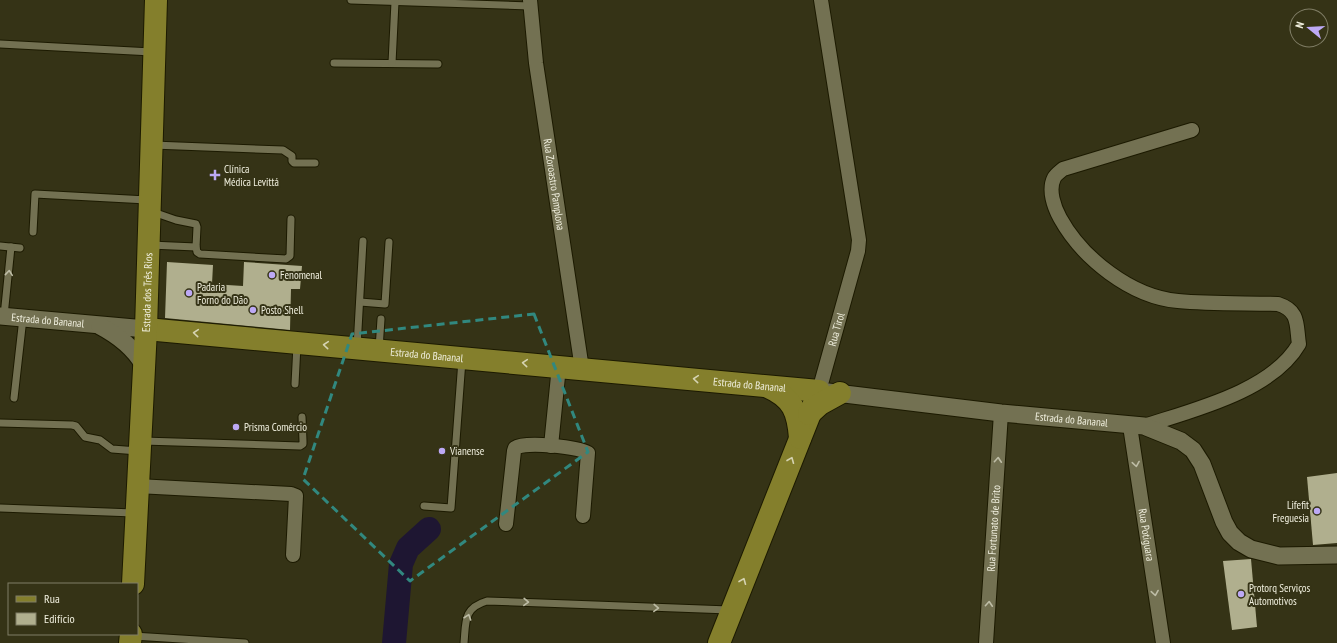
<svg xmlns="http://www.w3.org/2000/svg" width="1337" height="643" viewBox="0 0 1337 643" font-family="'PT Sans Narrow',sans-serif">
<style>
.lines{fill:none;stroke-linecap:round;stroke-linejoin:round}
.river{stroke:#1e1632;stroke-width:24}
.building{fill:#b0af8e}
.service-casing{stroke:#1c1a00;stroke-width:9}
.minor-casing{stroke:#1c1a00;stroke-width:16}
.tertiary-casing{stroke:#1c1a00;stroke-width:19}
.primary-casing{stroke:#1c1a00;stroke-width:24}
.service{stroke:#737152;stroke-width:7}
.minor{stroke:#737152;stroke-width:14}
.tertiary{stroke:#737152;stroke-width:17}
.primary{stroke:#847f2c;stroke-width:22}
.oneway{stroke:#bebda6}
.oneway2{stroke:#d5d3b2}
.marked{fill:none;stroke:#31887f;stroke-width:3;stroke-dasharray:8 5;stroke-linejoin:round}
.poi-dot{fill:#bda9f5;stroke:#353316;stroke-width:1.5}
.labels{text-anchor:middle;stroke-width:4;stroke-linejoin:round;paint-order:stroke}
.poi-label{font-size:11px;fill:#f0efde;stroke:#353316;text-anchor:start}
.street-label{font-size:11px;fill:#f0efde;stroke:#353316}
</style>
<rect width="100%" height="100%" fill="#353316"/>
<g class="lines">
<path class="river" d="M394 643 401 564 408 548 429 529"/>
</g>
<g class="building">
<path d="M167 262 213 265 212 284 243 286 244 262 302 266 300 289H291L290 330 165 318Z"/>
<path d="M1337 473V543L1313 545 1307 477Z"/>
<path d="M1251 559 1257 627 1232 630 1223 561Z"/>
</g>
<g class="lines">
<defs>
<g id="service">
<path d="M351 0 530 6"/>
<path d="M0 44 152 52"/>
<path d="M334 63 438 64"/>
<path d="M392 63 395 2"/>
<path d="M153 145 283 150 292 156V161L294 163H315"/>
<path d="M153 212 176 220 196 224 197 227 196 247 197 252 200 254 286 259 290 256 291 219"/>
<path d="M33 232 35 194 147 200"/>
<path d="M150 245 196 247"/>
<path d="M0 246 20 248"/>
<path d="M360 302 385 304 389 242"/>
<path d="M4 316 11 247"/>
<path d="M357 347 363 241"/>
<path d="M379 349 381 319"/>
<path d="M295 384 297 345"/>
<path d="M14 398 23 318"/>
<path d="M0 423 72 425 76 426 85 437 100 440 112 449 138 451"/>
<path d="M143 441 300 446 303 444V441L302 417"/>
<path d="M424 506 451 508 462 360"/>
<path d="M0 508 134 513"/>
<path d="M133 636 245 643"/>
<path d="M464 643C466 622 463 608 487 601L729 610"/>
</g>
<g id="minor">
<path id="s1" d="M530 0 536 63 582 369"/>
<path id="s2" d="M819 391 858 251 859 240 821 0"/>
<path id="s3" d="M1130 426 1163 643"/>
<path d="M1144 426C1193 410 1272 391 1299 344 1296 325 1300 311 1278 304 1245 303 1211 304 1178 301 1131 297 1082 258 1060 218 1054 207 1048 190 1054 178 1056 174 1061 171 1063 169L1192 130"/>
<path d="M551 446 559 366"/>
<path d="M137 486 291 494 296 496 293 555"/>
<path d="M506 524 514 451 515 448C525 441 578 447 588 453L583 516"/>
<path id="s4" d="M986 643 1001 413"/>
</g>
<g id="tertiary">
<path id="s5" d="M0 316 146 329"/>
<path d="M100 326C117 335 133 347 143 364"/>
<path id="s6" d="M828 392 1001 413 1144 426 1181 441 1193 450 1202 464 1224 522 1230 533 1239 542 1251 549 1279 556 1337 555"/>
</g>
<g id="primary">
<path id="s7" d="M146 329 819 391 719 643"/>
<path d="M768 387C793 398 798 412 800 438"/>
<path d="M809 414 820 404 840 393"/>
<path id="s8" d="M133 584 146 329 156 0"/>
<path d="M130 643 131 634"/>
</g>
</defs>
<use href="#service" class="service-casing"/>
<use href="#minor" class="minor-casing"/>
<use href="#tertiary" class="tertiary-casing"/>
<use href="#primary" class="primary-casing"/>
<use href="#service" class="service"/>
<use href="#minor" class="minor"/>
<use href="#tertiary" class="tertiary"/>
<use href="#primary" class="primary"/>
</g>
<defs><path id="oneway-chevron" d="M-2-3.5L2.5 0L-2 3.5" fill="none" stroke-width="1.6" stroke-linecap="round" stroke-linejoin="round"/></defs>
<g class="oneway">
<use href="#oneway-chevron" transform="translate(9 273) rotate(-84)"/>
<use href="#oneway-chevron" transform="translate(998 460) rotate(-86)"/>
<use href="#oneway-chevron" transform="translate(1136 464) rotate(81)"/>
<use href="#oneway-chevron" transform="translate(1155 593) rotate(81)"/>
<use href="#oneway-chevron" transform="translate(526 602) rotate(2)"/>
<use href="#oneway-chevron" transform="translate(989 604) rotate(-86)"/>
<use href="#oneway-chevron" transform="translate(656 608) rotate(2)"/>
<use href="#oneway-chevron" transform="translate(468 617) rotate(-71)"/>
</g>
<g class="oneway2">
<use href="#oneway-chevron" transform="translate(196 333) rotate(-175)"/>
<use href="#oneway-chevron" transform="translate(326 345) rotate(-175)"/>
<use href="#oneway-chevron" transform="translate(525 363) rotate(-175)"/>
<use href="#oneway-chevron" transform="translate(696 379) rotate(-175)"/>
<use href="#oneway-chevron" transform="translate(791 460) rotate(-68)"/>
<use href="#oneway-chevron" transform="translate(743 581) rotate(-68)"/>
</g>
<path class="marked" d="M534 314 588 452 410 581 303 479 352 334Z"/>
<g class="poi-dot">
<path d="M213 169h4v4h4v4h-4v4h-4v-4h-4v-4h4z"/>
<circle cx="272" cy="275" r="4"/>
<circle cx="189" cy="293" r="4"/>
<circle cx="253" cy="310" r="4"/>
<circle cx="236" cy="427" r="4"/>
<circle cx="442" cy="451" r="4"/>
<circle cx="1317" cy="511" r="4"/>
<circle cx="1241" cy="594" r="4"/>
</g>
<g class="labels">
<g class="poi-label">
<text x="224" y="173">Clínica<tspan x="224" dy="13">Médica Levittá</tspan></text>
<text x="280" y="279">Fenomenal</text>
<text x="197" y="291">Padaria<tspan x="197" dy="13">Forno do Dão</tspan></text>
<text x="261" y="314">Posto Shell</text>
<text x="244" y="431">Prisma Comércio</text>
<text x="450" y="455">Vianense</text>
<text x="1309" y="509" text-anchor="end">Lifefit<tspan x="1309" dy="13">Freguesia</tspan></text>
<text x="1249" y="592">Protorq Serviços<tspan x="1249" dy="13">Automotivos</tspan></text>
</g>
<g class="street-label">
<text dy="4" stroke="none"><textPath href="#s1" startOffset="186">Rua Zoroastro Pamplona</textPath></text>
<text dy="4" stroke="none"><textPath href="#s8" startOffset="292">Estrada dos Três Rios</textPath></text>
<text dy="4" stroke="none"><textPath href="#s5" startOffset="48">Estrada do Bananal</textPath></text>
<text dy="4" stroke="none"><textPath href="#s2" startOffset="64">Rua Tirol</textPath></text>
<text dy="4" stroke="none"><textPath href="#s7" startOffset="282">Estrada do Bananal</textPath></text>
<text dy="4" stroke="none"><textPath href="#s7" startOffset="606">Estrada do Bananal</textPath></text>
<text dy="4" stroke="none"><textPath href="#s6" startOffset="245">Estrada do Bananal</textPath></text>
<text dy="4" stroke="none"><textPath href="#s4" startOffset="115">Rua Fortunato de Brito</textPath></text>
<text dy="4" stroke="none"><textPath href="#s3" startOffset="110">Rua Potiguara</textPath></text>
</g>
</g>
<rect x="8" y="583" width="130" height="52" fill="#353316" stroke="#807e66"/>
<rect x="16" y="596" width="20" height="6" fill="#847f2c" stroke="#807e66"/>
<text x="44" y="603" font-size="12" fill="#f0efde">Rua</text>
<rect x="16" y="613" width="20" height="12" fill="#b0af8e" stroke="#807e66"/>
<text x="44" y="623" font-size="12" fill="#f0efde">Edifício</text>
<g transform="translate(1309 28) rotate(288)"><circle r="19" fill="#353316" stroke="#807e66"/>
<path d="M0-3L7 15L0 10L-7 15Z" fill="#bda9f5"/>
<text y="-6" font-size="11" font-weight="bold" text-anchor="middle" fill="#f0efde">N</text>
</g>
</svg>
